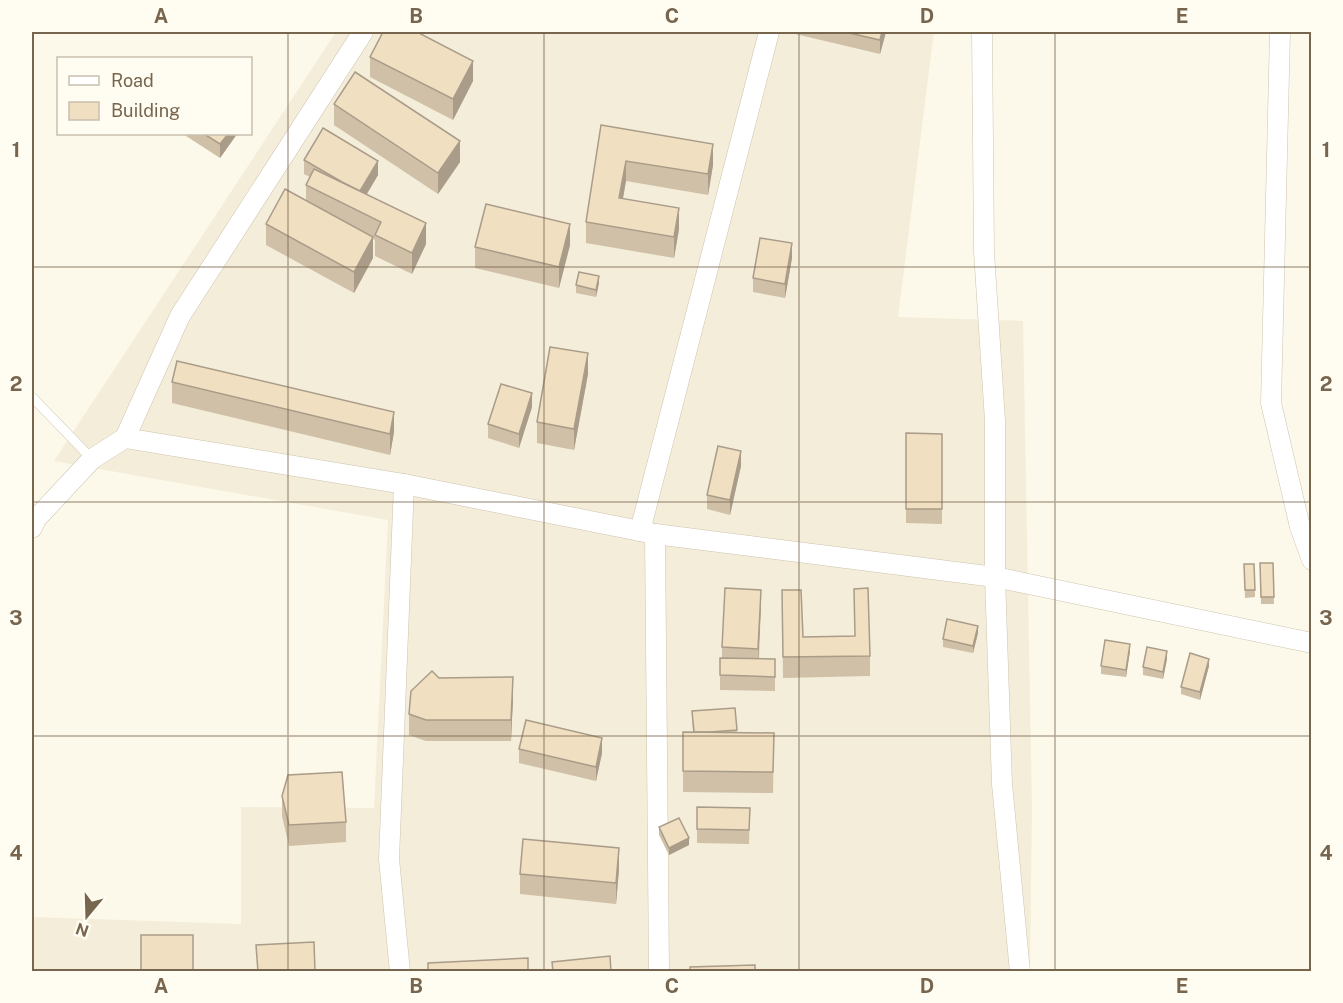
<svg xmlns="http://www.w3.org/2000/svg" width="1343" height="1003" viewBox="0 0 1343 1003" font-family="'Public Sans',sans-serif">
<style>
.residential{fill:#f4edd9}
.lines{fill:none;stroke-linecap:round;stroke-linejoin:round}
.service-casing{stroke:#cec4af;stroke-width:10}
.minor-casing{stroke:#cec4af;stroke-width:21}
.service{stroke:#fff;stroke-width:9}
.minor{stroke:#fff;stroke-width:20}
.wall{fill:#cfc0a7}
.shaded-wall{fill:#a99c88}
.building{fill:#f1dfc2;stroke:#a99c88;stroke-width:1.5}
.grid{fill:none;stroke:#77654d;stroke-width:1.5;stroke-opacity:0.55}
.neatline{fill:none;stroke:#77654d;stroke-width:2}
.grid-label{font-size:20px;text-anchor:middle;font-weight:bold;fill:#77654d}
</style>
<rect width="100%" height="100%" fill="#fcf9ea"/>
<path class="residential" d="M336 32H934L898 317 1023 321 1032 808 1030 971 32 972V917L241 924V807L374 808 388 520 54 461Z"/>
<g class="lines">
<defs>
<path id="service" d="M32 397 92 459"/>
<g id="minor">
<path d="M982 32 984 252 995 421V577L1002 784 1020 972"/>
<path d="M1280 32 1271 403 1300 527 1312 560"/>
<path d="M125 438 180 316 363 32"/>
<path d="M32 528 36 519 92 459 125 438 404 484 655 534 995 577 1312 643"/>
<path d="M640 531 769 32"/>
<path d="M655 534 659 972"/>
<path d="M400 972 389 859 404 484"/>
</g>
</defs>
<use href="#service" class="service-casing"/>
<use href="#minor" class="minor-casing"/>
<use href="#service" class="service"/>
<use href="#minor" class="minor"/>
</g>
<g class="wall">
<path d="M787 32H886L880 54Z"/>
<path d="M370 57 473 81 453 120 370 77Z"/>
<path d="M334 104 460 162 438 194 334 125Z"/>
<path d="M601 125 713 165 708 195 626 181 623 199 679 229 674 258 586 243V222Z"/>
<path d="M183 134H237L220 158Z"/>
<path d="M304 160 378 175 367 194 426 244 412 274 375 256V240L373 239V258L354 293 266 245V224L306 201V185L310 177 304 174Z"/>
<path d="M570 245 559 288 475 268V247Z"/>
<path d="M792 258 785 298 753 292V278Z"/>
<path d="M599 283 596 297 576 293V285Z"/>
<path d="M588 374 574 450 537 443V422Z"/>
<path d="M172 382 394 432 390 455 172 403Z"/>
<path d="M532 407 519 448 488 438V424Z"/>
<path d="M906 433 942 434V524L906 523Z"/>
<path d="M741 466 730 515 707 509V495Z"/>
<path d="M1260 563H1273L1274 604H1261Z"/>
<path d="M1244 564H1254L1255 597 1245 598Z"/>
<path d="M854 589 870 656V676L783 678 782 590 803 637 855 636Z"/>
<path d="M761 604 759 659H775V691L720 690V658H722V647Z"/>
<path d="M978 633 973 653 943 647V639Z"/>
<path d="M1130 651 1126 677 1101 674V666Z"/>
<path d="M1167 659 1163 679 1143 675V667Z"/>
<path d="M1209 666 1200 700 1181 694V687Z"/>
<path d="M439 678 513 698 511 741H426L409 735V714Z"/>
<path d="M735 708 737 733H774L773 793 683 792V732H693L692 711Z"/>
<path d="M519 749 602 753 596 781 519 763Z"/>
<path d="M282 796 346 822V842L289 846 282 816Z"/>
<path d="M697 807 750 808 749 844 697 843Z"/>
<path d="M659 827 689 845 669 855 659 835Z"/>
<path d="M619 869 616 904 520 894V874Z"/>
</g>
<g class="shaded-wall">
<path d="M882 32H886L880 54V40Z"/>
<path d="M473 61V81L453 120V99Z"/>
<path d="M228 134H237L220 158V144Z"/>
<path d="M460 141V162L438 194V173Z"/>
<path d="M713 144V165L708 195V174Z"/>
<path d="M378 161V175L359 207V193Z"/>
<path d="M626 161V181L619 219V198Z"/>
<path d="M679 208V229L674 258V237Z"/>
<path d="M426 223V244L412 274V253Z"/>
<path d="M570 224V245L559 288V267Z"/>
<path d="M373 237V258L354 293V272Z"/>
<path d="M792 243V258L785 298V284Z"/>
<path d="M599 276V283L596 297V290Z"/>
<path d="M588 353V374L574 450V429Z"/>
<path d="M532 393V407L519 448V434Z"/>
<path d="M394 412V432L390 455V434Z"/>
<path d="M741 451V466L730 515V500Z"/>
<path d="M761 590V604L758 663V649Z"/>
<path d="M978 626V633L973 653V646Z"/>
<path d="M1130 644V651L1126 677V670Z"/>
<path d="M1167 651V659L1163 679V672Z"/>
<path d="M1209 659V666L1200 700V692Z"/>
<path d="M513 677V698L511 741V720Z"/>
<path d="M602 738V753L596 781V767Z"/>
<path d="M689 838V845L669 855V848Z"/>
<path d="M619 848V869L616 904V883Z"/>
</g>
<g class="building">
<path d="M383 32H417L473 61 453 99 370 57Z"/>
<path d="M845 32H882L880 40Z"/>
<path d="M355 72 460 141 438 173 334 104Z"/>
<path d="M601 125 713 144 708 174 626 161 619 198 679 208 674 237 586 222Z"/>
<path d="M323 128 378 161 360 191 342 182 304 160Z"/>
<path d="M204 134H228L220 144Z"/>
<path d="M314 169 426 223 412 253 375 235 381 222 306 185Z"/>
<path d="M285 189 373 237 354 272 266 224Z"/>
<path d="M486 204 570 224 559 267 475 247Z"/>
<path d="M760 238 792 243 785 284 753 278Z"/>
<path d="M579 272 599 276 596 290 576 285Z"/>
<path d="M550 347 588 353 574 429 537 422Z"/>
<path d="M177 361 394 412 390 434 172 382Z"/>
<path d="M501 384 532 393 519 434 488 424Z"/>
<path d="M906 433 942 434V509H906Z"/>
<path d="M718 446 741 451 730 500 707 495Z"/>
<path d="M1260 563H1273L1274 597H1261Z"/>
<path d="M1244 564H1254L1255 590H1245Z"/>
<path d="M725 588 761 590 758 649 722 647Z"/>
<path d="M868 588 870 656 783 657 782 590H801L803 637 855 636 854 589Z"/>
<path d="M947 619 978 626 973 646 943 639Z"/>
<path d="M1105 640 1130 644 1126 670 1101 666Z"/>
<path d="M1147 647 1167 651 1163 672 1143 667Z"/>
<path d="M1190 653 1209 659 1200 692 1181 687Z"/>
<path d="M720 658 775 659V677L720 675Z"/>
<path d="M432 671 439 678 513 677 511 720H426L409 714 411 691Z"/>
<path d="M735 708 737 730 710 732H694L692 711Z"/>
<path d="M526 720 602 738 596 767 519 749Z"/>
<path d="M683 732 774 733 773 772 683 771Z"/>
<path d="M342 772 346 822 289 825 282 796 288 775Z"/>
<path d="M697 807 750 808 749 830 697 829Z"/>
<path d="M679 818 689 838 669 848 659 827Z"/>
<path d="M523 839 619 848 616 883 520 874Z"/>
<rect x="141" y="935" width="52" height="37"/>
<path d="M314 942 315 972H258L256 945Z"/>
<path d="M610 956 611 972H553L552 962Z"/>
<path d="M528 958V972H428V963Z"/>
<path d="M755 965V972H690V967Z"/>
</g>
<path class="grid" d="M288 32V972M544 32V972M799 32V972M1055 32V972M32 267H1312M32 502H1312M32 736H1312"/>
<rect width="1343" height="1003" fill="none" stroke="#fffcf1" stroke-width="66"/>
<rect x="57" y="57" width="195" height="78" fill="#fffcf1" stroke="#c9c0af" stroke-width="1.5"/>
<rect x="69" y="76" width="30" height="9" fill="#ffffff" stroke="#c9c0af" stroke-width="1.5"/>
<text x="111" y="87" font-size="18" fill="#77654d">Road</text>
<rect x="69" y="102" width="30" height="18" fill="#f1dfc2" stroke="#c9c0af" stroke-width="1.5"/>
<text x="111" y="117" font-size="18" fill="#77654d">Building</text>
<g transform="translate(87 916) rotate(199)" stroke="#fffcf1" stroke-width="4.5" paint-order="stroke">
<path d="M0-4.5L10 22L0 15L-10 22Z" fill="#77654d"/>
<text y="-9" font-size="16" font-weight="bold" text-anchor="middle" fill="#77654d">N</text>
</g>
<rect x="33" y="33" width="1277" height="937" class="neatline"/>
<g class="grid-label">
<text x="161" y="23">A</text>
<text x="416" y="23">B</text>
<text x="672" y="23">C</text>
<text x="927" y="23">D</text>
<text x="1182" y="23">E</text>
<text x="16" y="157">1</text>
<text x="1326" y="157">1</text>
<text x="16" y="391">2</text>
<text x="1326" y="391">2</text>
<text x="16" y="625">3</text>
<text x="1326" y="625">3</text>
<text x="16" y="860">4</text>
<text x="1326" y="860">4</text>
<text x="161" y="993">A</text>
<text x="416" y="993">B</text>
<text x="672" y="993">C</text>
<text x="927" y="993">D</text>
<text x="1182" y="993">E</text>
</g>
</svg>
